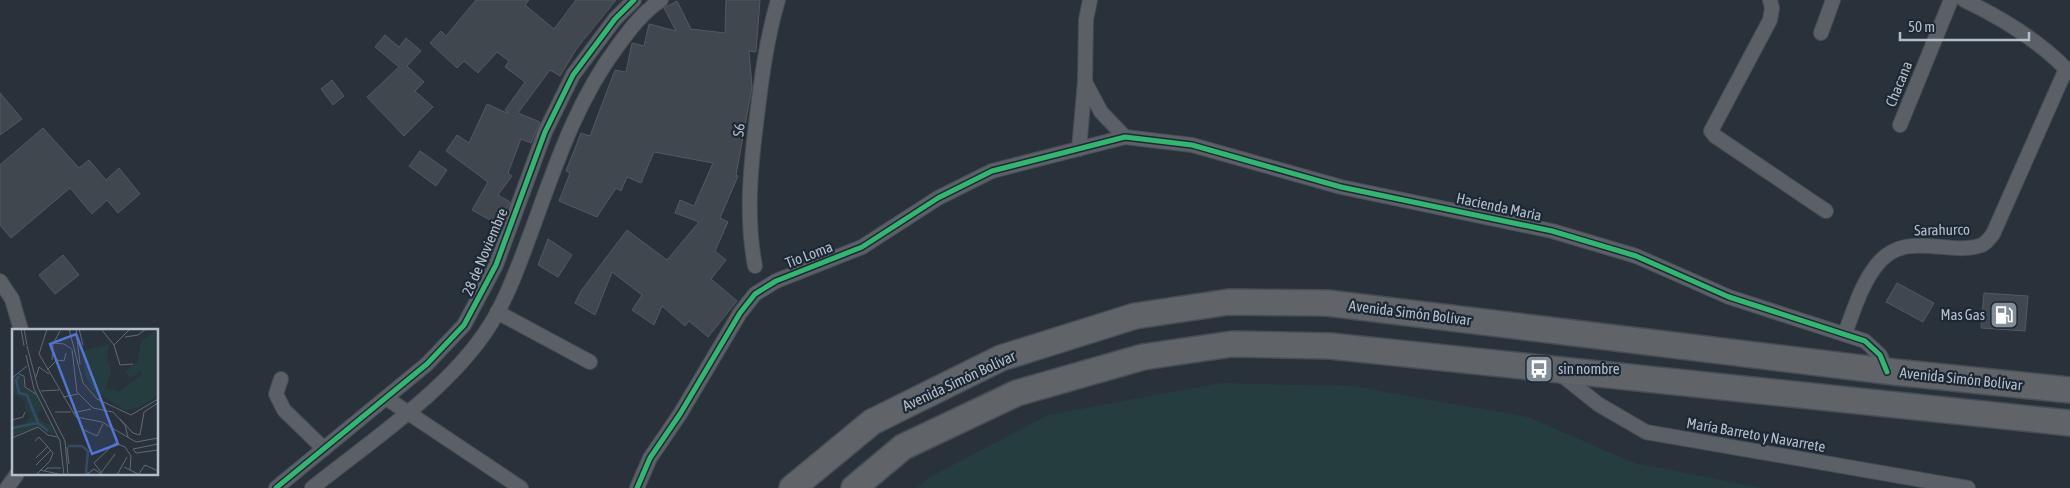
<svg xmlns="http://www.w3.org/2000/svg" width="2070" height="488" viewBox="0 0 2070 488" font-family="'Asap Condensed',sans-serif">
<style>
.green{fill:#263d40}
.building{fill:#40474e;stroke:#525961}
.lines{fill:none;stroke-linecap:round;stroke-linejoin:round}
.street-casing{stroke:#484d54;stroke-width:16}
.highway-casing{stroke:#474e55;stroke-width:28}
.street{stroke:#5b6067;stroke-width:14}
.highway{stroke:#606367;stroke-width:25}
.cycleway-casing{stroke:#1d2835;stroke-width:8}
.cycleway{stroke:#33b770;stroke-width:5}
.labels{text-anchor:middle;stroke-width:4.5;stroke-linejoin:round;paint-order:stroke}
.street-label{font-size:15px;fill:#b4beca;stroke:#1d2835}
.poi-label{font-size:15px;fill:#b4beca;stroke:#1d2835;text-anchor:end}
.inset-river{fill:none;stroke:#354b64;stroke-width:2.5}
.inset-road{fill:none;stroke:#616974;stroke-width:1}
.view{fill:#5275d3;fill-opacity:0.15;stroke:#5275d3;stroke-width:2.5}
.inset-edge{fill:none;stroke:#b4beca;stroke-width:2.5}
</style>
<rect width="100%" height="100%" fill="#29313a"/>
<path class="green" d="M1220 383 1352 386 1528 417 1634 463 1763 488H917L930 477 1048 415Z"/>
<g class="building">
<path d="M476 0H529L525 5 554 29 576 0H616L577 48 560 76 550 70 518 113 540 122 531 143 521 139 508 173 512 176 498 195 510 202 499 225 472 210 488 182 446 151 457 135 469 143 487 104 509 114 505 110 525 82 505 67 509 61 497 52 478 73 464 61 457 68 430 43 441 31 446 36Z"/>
<path d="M726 0H760L756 52 749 51 752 87 736 175 738 176 720 218 728 222 715 251 726 260 711 279 737 301 708 337 689 321 685 326 662 306 654 325 632 310 642 295 612 272 595 315 575 303 581 291 627 230 667 260 699 222 675 213 680 200 694 206 713 163 654 152 641 183 627 177 621 191 616 188 597 217 559 201 570 173 566 171 581 133 590 136 615 70 626 72 632 43 644 46 649 24 676 31 664 8 677 1 691 29 725 33Z"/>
<path d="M385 35 399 47 406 38 421 51 407 66 424 82 415 91 433 107 404 136 367 97 399 67 375 47Z"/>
<path d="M332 80 344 96 333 105 321 89Z"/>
<path d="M0 93 22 119 0 135Z"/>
<path d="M43 128 79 168 89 160 106 180 119 168 140 194 118 213 107 200 92 214 70 188 11 238 0 225V165Z"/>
<path d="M420 151 447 170 436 186 409 166Z"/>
<path d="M548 239 572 255 558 277 538 265Z"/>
<path d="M63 255 79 275 55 294 39 275Z"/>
<path d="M1897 283 1934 303 1923 322 1886 302Z"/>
<path d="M1984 293 2028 296 2025 331 1981 328Z"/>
</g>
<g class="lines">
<defs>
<g id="street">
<path d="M1770 0 1772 8 1770 20 1711 131 1715 136 1826 211"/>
<path d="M1964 0C2002 18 2041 42 2070 73"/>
<path d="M1821 33 1833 0"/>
<path d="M1085 82 1101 112 1125 137"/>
<path d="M1900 125 1951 0"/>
<path d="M1079 149 1085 81 1086 20 1090 0"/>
<path d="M755 266C746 219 750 172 756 124 761 82 766 41 778 0"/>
<path d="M0 281 12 299 21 330"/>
<path d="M497 312 590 362"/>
<path d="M1845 333C1854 310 1861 285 1876 266 1904 228 1949 257 1982 245 1986 243 1990 238 1993 234L2066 69"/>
<path d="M1559 373 1598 404 1646 432 1968 488"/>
<path d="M281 379 276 394 284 410 324 449"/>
<path d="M386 398 521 488"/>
<path d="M7 488 17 474"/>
<path d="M276 488 427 364 464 325 496 265 545 132 573 75 615 19 634 0"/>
<path d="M312 488C373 439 458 384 496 315 510 290 520 262 530 235 554 170 575 103 617 47 630 29 643 12 661 0"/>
<path d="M637 488 650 458 680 414 740 313 755 294 776 281 862 247 938 198 992 171 1125 137 1192 145 1341 187 1552 231 1636 256 1729 297 1865 341 1880 355 1887 372"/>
</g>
<g id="highway">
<path d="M792 488 872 422 1001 358 1135 316 1229 302 1327 303 1894 372 2070 390"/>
<path d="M854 488 903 447 1017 393 1143 357 1232 344 1330 346 2070 423"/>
</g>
</defs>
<use href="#street" class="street-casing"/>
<use href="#highway" class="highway-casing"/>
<use href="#street" class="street"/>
<use href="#highway" class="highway"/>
<defs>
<g id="cycleway">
<path d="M276 488 427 364 464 325 496 265 545 132 573 75 615 19 634 0"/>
<path d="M637 488 650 458 680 414 740 313 755 294 776 281 862 247 938 198 992 171 1125 137 1192 145 1341 187 1552 231 1636 256 1729 297 1865 341 1880 355 1887 372"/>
</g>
</defs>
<use href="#cycleway" class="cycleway-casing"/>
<use href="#cycleway" class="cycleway"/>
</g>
<defs>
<symbol id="fuel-square" viewBox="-11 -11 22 22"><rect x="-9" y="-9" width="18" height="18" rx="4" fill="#838d98" stroke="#1d2835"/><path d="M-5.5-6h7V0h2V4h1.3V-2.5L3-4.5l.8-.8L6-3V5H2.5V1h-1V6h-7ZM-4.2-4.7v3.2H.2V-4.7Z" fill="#fff"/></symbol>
<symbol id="bus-square" viewBox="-11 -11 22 22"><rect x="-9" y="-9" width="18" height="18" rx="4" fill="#838d98" stroke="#1d2835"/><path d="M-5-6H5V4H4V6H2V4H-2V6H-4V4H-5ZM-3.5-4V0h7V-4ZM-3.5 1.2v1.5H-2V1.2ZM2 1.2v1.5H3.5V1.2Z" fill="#fff"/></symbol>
</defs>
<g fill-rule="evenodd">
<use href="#fuel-square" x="1988" y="299" width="32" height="32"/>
<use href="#bus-square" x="1523" y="353" width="32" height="32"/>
</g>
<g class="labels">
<g class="street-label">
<text transform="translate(1899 84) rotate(-68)" y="5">Chacana</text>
<text transform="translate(739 130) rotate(-83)" y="5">S6</text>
<text transform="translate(1499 207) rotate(12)" y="5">Hacienda Maria</text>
<text transform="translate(1942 230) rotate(-1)" y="5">Sarahurco</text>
<text transform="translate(485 252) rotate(-67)" y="5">28 de Noviembre</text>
<text transform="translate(809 255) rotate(-21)" y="5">Tio Loma</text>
<text transform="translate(1410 313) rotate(7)" y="5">Avenida Simón Bolívar</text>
<text transform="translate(1961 379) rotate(6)" y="5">Avenida Simón Bolívar</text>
<text transform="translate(959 381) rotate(-25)" y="5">Avenida Simón Bolívar</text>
<text transform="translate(1756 435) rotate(10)" y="5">María Barreto y Navarrete</text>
</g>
<g class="poi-label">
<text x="1985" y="320">Mas Gas</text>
<text x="1558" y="374" text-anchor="start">sin nombre</text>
</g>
</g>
<g transform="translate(12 329)">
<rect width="146" height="146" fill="#29313a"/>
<path d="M146 0V67L126 79 113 81 81 61 73 46 70 22 97 15 95 28 99 42 94 59 108 62 130 45 128 41 124 46 117 48 113 42 126 32 129 12ZM6 46H10L12 57 24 65 30 81 26 84 28 91 39 96 43 106 27 98 0 107V97L12 95 19 87 13 80V73L2 64 0 50Z" fill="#263d40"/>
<path class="inset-river" d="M7 47 4 51 7 64 15 66 26 94 36 102M0 99 26 94M56 117H70L76 122 74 143 77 146"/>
<path class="inset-road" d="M9 0 12 17M12 0 15 16M35 0 27 25 64 88 90 93 124 113 146 109M57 0 71 54 85 70 119 86 146 70M64 0 68 35M67 0 71 16M89 0 102 16 118 0M113 8 126 6 134 0M42 14 52 15 60 20M102 16 108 36 121 35M15 17 26 59 53 112 56 146M60 21 65 63 81 79 101 83 113 96 116 108M14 26 22 60 48 112 52 146M40 31 41 15 48 2M35 41 45 31 52 32 54 24M7 45 12 47 13 58 24 65M24 48 27 38 37 45M0 49 15 37M29 62 47 61M51 68 66 65M43 83H59M61 84 79 80M108 90 121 104 128 106 132 83 146 74M0 91 11 88 13 83M70 100 85 107 91 95M0 109 26 98 36 106 45 108M23 112 27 108 41 124 38 132 24 146M146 115 121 120 124 124 146 121M55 118 57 135M24 129 36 117M24 136 39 121M112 138 126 145M28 141 51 146M33 142 35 139H49M89 143 82 134 103 114 113 118 119 127 118 141M89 144 103 125M74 146 82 140 91 146M105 146 115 128M126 146 133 136 146 142"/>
<path class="view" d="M64 5 106 115 80 125 38 15Z"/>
<rect width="146" height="146" class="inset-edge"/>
</g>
<path d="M1900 32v8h129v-8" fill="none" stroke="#b4beca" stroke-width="2.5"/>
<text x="1908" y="32" font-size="15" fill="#b4beca" stroke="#1d2835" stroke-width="4" paint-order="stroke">50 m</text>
</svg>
